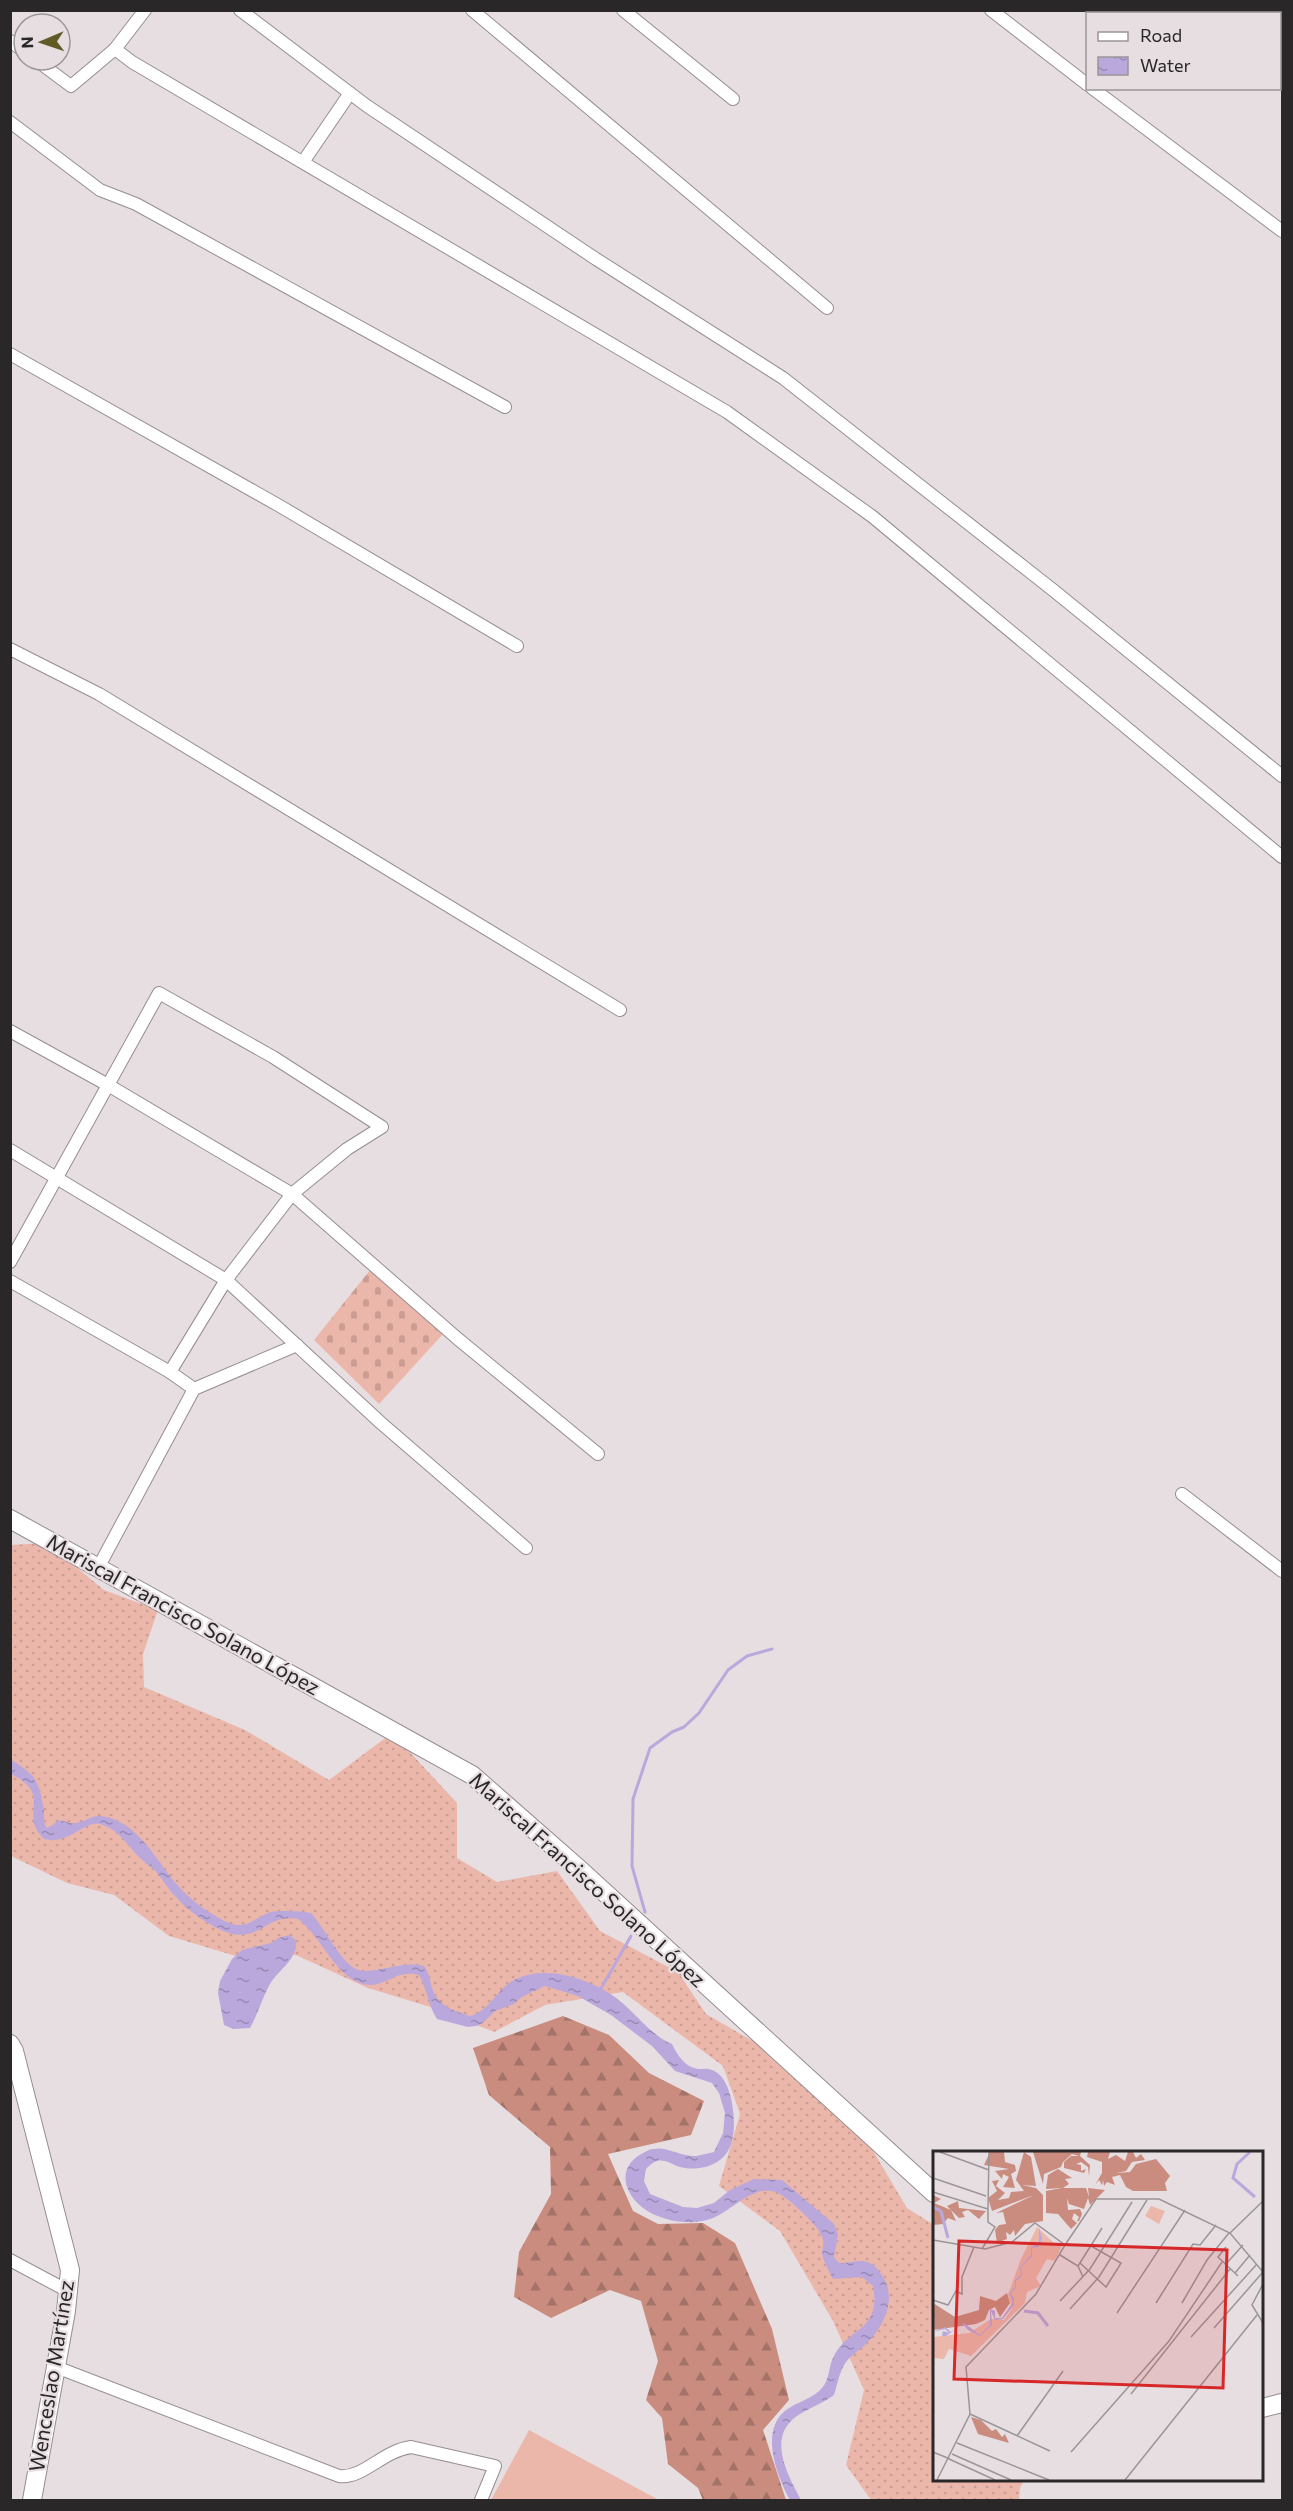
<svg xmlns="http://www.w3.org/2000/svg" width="1293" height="2511" viewBox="0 0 1293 2511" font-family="Commissioner,sans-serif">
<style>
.grass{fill:url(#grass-dots)}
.forest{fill:url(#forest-firs)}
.cemetery{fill:url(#cemetery-stones)}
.pitch{fill:#ecb7ab}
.water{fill:url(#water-ripples)}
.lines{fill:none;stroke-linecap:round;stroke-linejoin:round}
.stream{stroke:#baa8dd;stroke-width:3}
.street-casing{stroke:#968d91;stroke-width:14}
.secondary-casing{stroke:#968d91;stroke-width:20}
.street{stroke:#fff;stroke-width:12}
.secondary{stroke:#fff;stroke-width:18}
.labels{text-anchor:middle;stroke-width:4.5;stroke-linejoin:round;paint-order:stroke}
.street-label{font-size:21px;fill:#2a2728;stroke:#e7dee2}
.inset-river{fill:none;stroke:#baa8dd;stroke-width:3}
.inset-road{fill:none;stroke:#9b9598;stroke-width:1.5}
.view{fill:#d62828;fill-opacity:0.15;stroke:#d62828;stroke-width:3}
.inset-edge{fill:none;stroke:#2a2728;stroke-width:3}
</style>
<defs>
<pattern id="grass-dots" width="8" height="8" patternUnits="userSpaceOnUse" patternTransform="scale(1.5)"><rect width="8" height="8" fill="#ecb7ab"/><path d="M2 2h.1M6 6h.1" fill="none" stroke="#cb9d93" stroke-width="1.8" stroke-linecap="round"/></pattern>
<pattern id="forest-firs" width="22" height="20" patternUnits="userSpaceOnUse" patternTransform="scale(1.5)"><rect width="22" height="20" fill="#c98c7f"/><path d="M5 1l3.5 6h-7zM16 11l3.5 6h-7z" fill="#a37268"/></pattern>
<pattern id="cemetery-stones" width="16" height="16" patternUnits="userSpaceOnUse" patternTransform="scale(1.5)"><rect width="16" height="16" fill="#ecb7ab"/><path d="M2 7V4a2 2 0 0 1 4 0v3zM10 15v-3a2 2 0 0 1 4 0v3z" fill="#cb9d93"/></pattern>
<pattern id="water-ripples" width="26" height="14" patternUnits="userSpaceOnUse" patternTransform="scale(1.5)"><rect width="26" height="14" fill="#baa8dd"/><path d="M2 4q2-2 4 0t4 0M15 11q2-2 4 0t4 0" fill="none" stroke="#9789b3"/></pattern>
</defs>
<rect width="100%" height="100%" fill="#e7dee2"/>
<path class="grass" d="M47 1543 104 1590 158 1610 143 1654 144 1687 245 1730 329 1780 392 1733 457 1803V1858L497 1882 557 1871 600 1931 678 1972 706 2014 805 2071 860 2129 907 2208 934 2225V2480H1024L1020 2488 1019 2500H871L846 2465 864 2390 833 2321 780 2231 719 2186 740 2114 723 2066 623 1992 545 2005 494 2032 437 2009 368 1988 296 1955 239 1957 169 1936 114 1895 67 1883 11 1856 10 1545Z"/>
<path class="forest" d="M563 2016 609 2035 649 2073 704 2101 691 2135 608 2154 633 2211 658 2224 703 2223 735 2243 772 2329 789 2400 763 2430 786 2500H703L698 2488 668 2464 662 2418 646 2400 658 2361 641 2301 610 2290 551 2318 514 2297 519 2252 551 2194 550 2147 489 2095 473 2048Z"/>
<path class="cemetery" d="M375 1264 444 1333 379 1404 314 1340Z"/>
<path class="pitch" d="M529 2430 659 2500H491Z"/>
<g class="water">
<path d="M11 1760C36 1774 39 1782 44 1810 45 1817 42 1821 47 1828 51 1827 54 1823 58 1821 65 1819 69 1825 75 1823 85 1822 91 1815 101 1816 140 1821 157 1864 181 1889 193 1902 213 1916 229 1923 248 1930 255 1917 271 1912 277 1910 305 1911 311 1913 325 1929 337 1954 351 1966 367 1980 398 1959 424 1966 429 1973 430 1980 432 1988 438 2006 454 2011 470 2016 490 2011 497 1988 516 1979 548 1964 594 1980 620 2001 638 2016 651 2035 672 2044 678 2056 685 2067 698 2069 703 2069 708 2068 712 2070 733 2077 737 2123 732 2141 726 2165 701 2172 680 2167 672 2165 666 2159 657 2161 653 2162 649 2166 646 2169L644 2181 650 2194 683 2207 697 2208 714 2203 730 2190 754 2179 782 2180 834 2224 838 2235 834 2257 839 2263C850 2264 859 2258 870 2263 876 2265 882 2275 885 2280 896 2304 882 2329 864 2346 858 2351 848 2358 844 2365 839 2374 837 2386 834 2395 821 2405 805 2409 793 2419 768 2441 789 2477 801 2500H790C777 2476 759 2431 786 2410 797 2402 814 2398 822 2388 830 2379 828 2368 833 2358 847 2327 882 2332 873 2286L862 2277 833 2279C829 2271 824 2263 822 2254 822 2249 824 2245 823 2240 821 2227 791 2201 780 2194 755 2181 734 2210 713 2218 694 2225 674 2223 655 2215 626 2202 610 2167 647 2151 664 2143 679 2157 696 2156 702 2155 709 2153 714 2152L723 2133 725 2113 719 2093 712 2083 675 2071 652 2046 611 2015 578 1996 545 1986 522 1997 514 2004 495 2011 483 2023 476 2026 468 2027 437 2019C428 2005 427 1989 419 1975 397 1969 386 1986 369 1985 336 1982 323 1937 298 1919 265 1913 261 1944 226 1932 210 1926 188 1911 177 1898 169 1891 164 1881 157 1873 152 1867 145 1863 140 1858 127 1845 121 1832 103 1825 84 1818 71 1846 44 1839 17 1813 55 1796 11 1774Z"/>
<path d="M289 1935 296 1940C298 1960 278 1970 270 1984 262 1998 258 2014 250 2028L233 2029 224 2025 218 1993 220 1981 232 1959 242 1950 271 1943 278 1938Z"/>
</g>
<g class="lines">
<g class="stream">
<path d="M645 1912 632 1866 633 1799 650 1748 672 1732 684 1727 699 1713 728 1670 747 1656 772 1649"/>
<path d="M599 1992 631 1936"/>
</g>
<defs>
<g id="street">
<path d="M240 10 367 106 596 259 783 378 1053 590 1282 776"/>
<path d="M472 10 827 308"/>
<path d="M623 10 733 99"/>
<path d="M991 10 1088 85"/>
<path d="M10 41 24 51"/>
<path d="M115 49 132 62 727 412 873 517 1282 857"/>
<path d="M36 60 71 86 115 49 145 10"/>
<path d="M1092 88 1282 231"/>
<path d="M10 122 100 190 136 204 505 407"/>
<path d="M303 162 350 93"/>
<path d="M10 354 278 505 517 646"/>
<path d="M10 649 99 694 620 1010"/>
<path d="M10 1031 108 1085 292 1194 458 1339 598 1454"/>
<path d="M10 1150 226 1280 381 1423 526 1548"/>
<path d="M10 1262 159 993 273 1057 382 1127 347 1149 292 1194 226 1280 170 1372"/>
<path d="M10 1281 170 1372 194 1389"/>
<path d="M1182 1494 1282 1571"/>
<path d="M98 1568 194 1389 297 1345"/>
<path d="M10 2260 68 2291"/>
<path d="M56 2367 339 2476C363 2479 382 2451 411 2447L495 2466 481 2500"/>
</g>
<g id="secondary">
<path d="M10 1519 472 1775 579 1869 934 2193"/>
<path d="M10 2044 14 2051 70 2270 66 2311 32 2500"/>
<path d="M1262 2408 1282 2403"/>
</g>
</defs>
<use href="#street" class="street-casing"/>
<use href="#secondary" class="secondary-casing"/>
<use href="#street" class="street"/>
<use href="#secondary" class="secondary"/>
</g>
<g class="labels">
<g class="street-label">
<text transform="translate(183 1615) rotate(29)" y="7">Mariscal Francisco Solano López</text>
<text transform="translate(587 1880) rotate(42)" y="7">Mariscal Francisco Solano López</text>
<text transform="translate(52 2376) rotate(-81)" y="7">Wenceslao Martínez</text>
</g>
</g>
<g transform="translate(933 2151)">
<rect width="330" height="330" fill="#e7dee2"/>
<path d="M104 76 120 91 129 94 122 110 114 108 103 127 108 135 94 141 92 152 38 205 16 198 11 208 0 207V186L36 182 58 168 71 169 79 158 75 144 87 110Z" fill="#ecb7ab"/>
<path d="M57 1H71L72 11 82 14 83 20 78 23 82 37 70 36 76 26 70 23 69 28 62 20 76 18 51 14ZM91 1 98 6 103 35 89 34 103 37 110 44V70L92 73 82 85 81 79 77 84 73 81 74 88 64 92 62 79 66 74 73 73 70 61 63 62 101 44 59 60 55 47 64 40 59 30 66 29 63 35 72 42 65 49 76 47 78 41 91 40 83 29ZM100 1H148L147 5 157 14 156 25 155 16 148 11 143 13 148 14V20L153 18 151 22 131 17V11L138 5H146L139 3 130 11 128 16 111 23 110 33ZM155 1H177L175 8 183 4 192 10 195 1H200L203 7 208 3 212 9 199 11 193 20 183 22 197 21 203 13 223 8 237 25 232 32 234 40H200L193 36 187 24 179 26 182 34 174 31 171 35 170 29 169 34 166 29 162 34 169 22V11L154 6ZM125 18 139 27 132 28 136 33 130 37H153L156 46 155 37 172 39 157 54 155 47 151 58 136 53 134 47 135 59 147 58 149 63 146 70H144L146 66 141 62 139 68 144 72 138 78 125 63 113 62V40L129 37 113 38 115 24ZM0 44 8 48 1 52 18 59 23 70 15 67 10 73 0 74ZM25 50 26 57 53 60 46 68 35 59 29 61 32 66 26 67 14 55ZM74 142 77 152 67 166 62 156 56 159 52 169 43 173 0 179V152L22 166 46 159 47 145 63 150ZM38 266 48 269 59 280 63 278 69 286 72 283 76 292 45 283Z" fill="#c98c7f"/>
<path d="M218 55 232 60 226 73 212 65Z" fill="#ecb7ab"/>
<path d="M106 76 109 88 105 96 99 97V105L88 116 89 125 83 130V137L77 142 81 147V154L70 168 62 169 58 160 59 174 47 185 35 179 30 173 13 185H9L10 180 16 182 12 178 0 181 12 176 18 181 31 172 47 184 57 174V158L62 160V167H69L80 151 76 142 82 136V129L88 124 87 116 98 104V97L106 90Z" fill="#baa8dd"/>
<path class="inset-river" d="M317 1 304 13 300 27 322 46M0 56 8 60 15 87M91 160 105 162 115 175"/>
<path class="inset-road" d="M7 1 56 19M0 27 53 45M0 41 55 58V71L62 76 49 98M55 58 56 1M297 82 330 50M0 89 52 98 79 91 102 72 132 94 103 143 33 216 37 263 4 329M132 94 163 48H226L297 82 330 121M293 96 285 106 305 125M127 104 145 115 150 126M147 112 173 136 185 117 188 112 158 95M292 114 310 94M145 115 169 77M302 122 317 104M330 133 319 154 330 172M0 149 15 154 23 140 29 143V126L41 96M127 150 157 118 199 51M223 152 260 93 267 94 283 74M249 152 274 109 296 82M137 158 166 126 214 49M184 162 252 59M281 177 330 121M258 186 324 113M198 243 297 118M37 263 117 300M84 285 130 220M24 292 116 329M0 301 17 308M138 301 236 190 289 111M19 303 78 329M16 308 62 329M192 329 324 164"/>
<path class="view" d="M26 90 294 99 290 237 21 228Z"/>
<rect width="330" height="330" class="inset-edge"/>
</g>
<rect width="1293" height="2511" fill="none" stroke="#2a2728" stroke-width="24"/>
<rect x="1086" y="12" width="195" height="78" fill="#e7dee2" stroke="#9b9598" stroke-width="1.5"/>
<rect x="1098" y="32" width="30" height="9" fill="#ffffff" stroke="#9b9598" stroke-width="1.5"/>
<text x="1140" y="42" font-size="18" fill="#2a2728">Road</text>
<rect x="1098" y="57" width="30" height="18" fill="url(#water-ripples)" stroke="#9b9598" stroke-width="1.5"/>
<text x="1140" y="72" font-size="18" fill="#2a2728">Water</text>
<g transform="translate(42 42) rotate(268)"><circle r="28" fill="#e7dee2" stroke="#9b9598" stroke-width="1.5"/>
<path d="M0-4.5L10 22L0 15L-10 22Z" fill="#605a27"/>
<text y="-9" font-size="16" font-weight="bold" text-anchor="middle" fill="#2a2728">N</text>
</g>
</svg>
